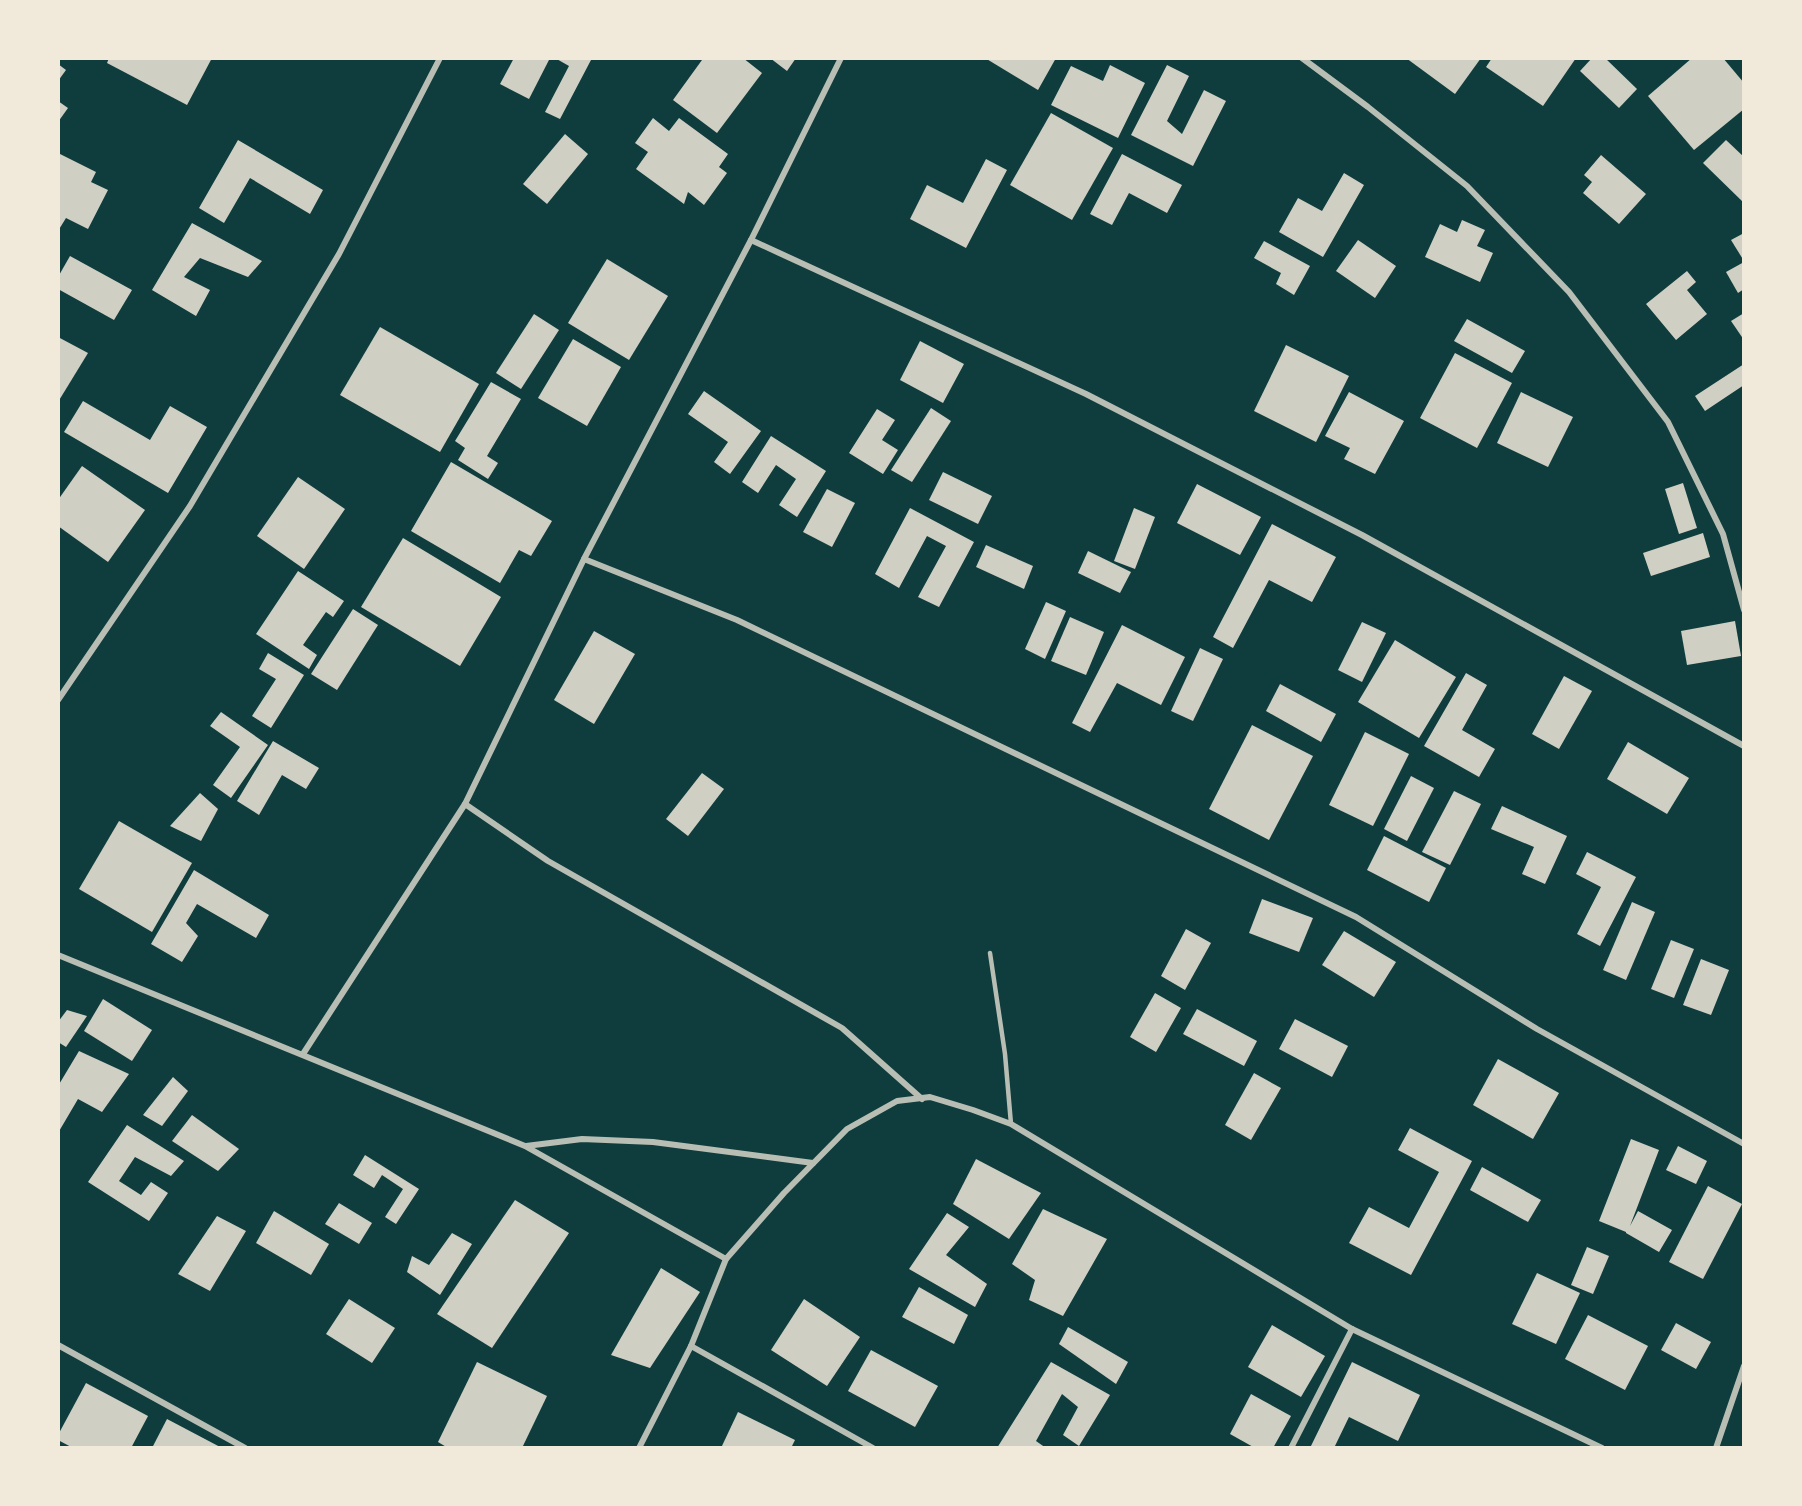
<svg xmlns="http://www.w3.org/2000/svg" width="1802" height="1506" viewBox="0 0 1802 1506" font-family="'Fira Sans',sans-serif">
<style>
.building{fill:#cfcfc3}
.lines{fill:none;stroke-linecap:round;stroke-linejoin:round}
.service{stroke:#b8beb3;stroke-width:4.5}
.minor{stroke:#b8beb3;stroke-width:6}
</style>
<rect width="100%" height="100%" fill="#0f3d3e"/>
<g class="building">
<path d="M109 58H212L187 105 107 63Z"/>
<path d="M514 58H550L529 99 500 84Z"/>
<path d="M555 58 591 60 560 119 545 112 569 66Z"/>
<path d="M700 58H743L762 73 717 133 673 100 702 60Z"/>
<path d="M770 58H796L787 71Z"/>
<path d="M985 58H1056L1038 90Z"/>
<path d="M1406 58H1481L1455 94Z"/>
<path d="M1492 58H1576L1543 106 1486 67Z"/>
<path d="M1592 58H1605L1637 89 1619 108 1580 71Z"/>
<path d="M1692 58H1723L1744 83V109L1694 150 1648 96Z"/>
<path d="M58 64 66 70 58 81Z"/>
<path d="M1110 65 1145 83 1118 138 1051 105 1071 66 1103 81Z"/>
<path d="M1167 65 1189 76 1167 121 1182 134 1204 90 1226 101 1193 166 1131 135Z"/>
<path d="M58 101 68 108 58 122Z"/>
<path d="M1051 113 1113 148 1072 220 1010 185Z"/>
<path d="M653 118 669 131 679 118 728 154 719 167 727 173 704 205 688 192 684 204 636 169 648 152 635 143Z"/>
<path d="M565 134 588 154 547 204 523 184Z"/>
<path d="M238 140 323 190 310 214 250 178 224 223 199 208Z"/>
<path d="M1726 140 1744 157V203L1703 163Z"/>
<path d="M58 153 96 172 91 182 108 190 88 229 66 218 58 231Z"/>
<path d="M1122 154 1182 185 1167 213 1129 193 1112 225 1090 214Z"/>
<path d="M1601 155 1646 194 1619 224 1583 193 1592 182 1584 175Z"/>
<path d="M986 159 1007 170 966 248 910 219 927 185 963 203Z"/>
<path d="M1344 173 1364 185 1323 257 1279 232 1298 198 1322 211Z"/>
<path d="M1462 220 1485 230 1477 246 1493 253 1480 282 1425 257 1440 224 1457 232Z"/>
<path d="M192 223 262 261 248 277 200 258 184 277 210 290 196 316 152 290Z"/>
<path d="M1744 233V261L1731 240Z"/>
<path d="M1358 240 1396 266 1375 298 1336 271Z"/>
<path d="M1264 241 1310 266 1294 295 1276 284 1281 273 1254 258Z"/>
<path d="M70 256 132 290 114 320 58 289V277Z"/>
<path d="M607 259 668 296 629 360 568 323Z"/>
<path d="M1744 262V289L1738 293 1726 272Z"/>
<path d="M1687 271 1696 282 1687 290 1707 314 1676 340 1646 304Z"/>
<path d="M1744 313V340L1731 321Z"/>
<path d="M534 314 559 330 521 389 496 373Z"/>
<path d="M1467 319 1525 351 1512 373 1454 341Z"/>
<path d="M380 327 479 384 440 452 340 395Z"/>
<path d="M58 337 88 353 58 402Z"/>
<path d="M573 339 621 367 587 426 538 398Z"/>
<path d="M920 341 964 364 943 403 900 380Z"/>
<path d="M1286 345 1349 376 1316 442 1254 411Z"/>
<path d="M1455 353 1512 383 1477 448 1420 418Z"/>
<path d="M1744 364V385L1705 411 1695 396Z"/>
<path d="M491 382 521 399 487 456 498 463 488 479 458 460 465 448 455 441Z"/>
<path d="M704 391 761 431 730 474 714 462 728 442 688 414Z"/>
<path d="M1349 392 1404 421 1375 474 1344 459 1350 448 1325 436Z"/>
<path d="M1521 392 1573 417 1548 467 1497 443Z"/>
<path d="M83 401 150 440 170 406 207 427 168 493 64 432Z"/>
<path d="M931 408 951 421 912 482 891 470Z"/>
<path d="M877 409 895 420 882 440 898 450 883 474 849 453Z"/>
<path d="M771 436 826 471 797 517 779 505 796 479 776 465 758 493 742 482Z"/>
<path d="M451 462 552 521 531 556 519 550 500 583 411 531Z"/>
<path d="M82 466 145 510 108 562 58 526V500Z"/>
<path d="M943 472 992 496 978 524 929 500Z"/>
<path d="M298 477 345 509 304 569 257 536Z"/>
<path d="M1683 483 1697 528 1679 534 1665 489Z"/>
<path d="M1197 484 1261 517 1240 555 1177 523Z"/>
<path d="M827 489 855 503 832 547 803 532Z"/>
<path d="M910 508 974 542 939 607 918 597 946 546 927 536 899 588 875 574Z"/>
<path d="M1134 508 1155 517 1135 569 1114 561Z"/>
<path d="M1272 524 1336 557 1312 602 1269 580 1233 648 1213 637Z"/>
<path d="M1703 533 1710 557 1651 576 1643 553Z"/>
<path d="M403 538 501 597 460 666 361 607Z"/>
<path d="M986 545 1033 566 1024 589 976 567Z"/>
<path d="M1088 551 1131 572 1120 593 1078 573Z"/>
<path d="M298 571 344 601 333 617 326 612 303 645 317 655 309 669 256 634Z"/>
<path d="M1046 602 1066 611 1045 659 1025 649Z"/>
<path d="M353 609 378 625 337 690 311 674Z"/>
<path d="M1070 617 1104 632 1086 675 1051 661Z"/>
<path d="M1735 621 1741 656 1687 665 1681 631Z"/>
<path d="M1362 622 1386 633 1362 682 1338 670Z"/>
<path d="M1122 625 1185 657 1161 705 1117 683 1090 732 1072 723Z"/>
<path d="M594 631 635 654 594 724 554 700Z"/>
<path d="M1395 640 1456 677 1419 738 1358 702Z"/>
<path d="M1200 648 1223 659 1193 721 1171 711Z"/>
<path d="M268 653 304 675 271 728 252 716 276 679 259 669Z"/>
<path d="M1466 673 1487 685 1462 730 1495 749 1479 777 1424 746Z"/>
<path d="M1564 676 1592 691 1559 749 1532 734Z"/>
<path d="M1280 684 1336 714 1321 742 1266 711Z"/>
<path d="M221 712 268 745 231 798 213 785 240 747 210 726Z"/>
<path d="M1252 725 1313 756 1269 840 1209 809Z"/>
<path d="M1365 732 1409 754 1373 826 1329 805Z"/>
<path d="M273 741 319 768 306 789 282 775 259 815 237 801Z"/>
<path d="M1628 742 1689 778 1667 814 1607 779Z"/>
<path d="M702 773 724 789 688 836 666 819Z"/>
<path d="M1411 776 1434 788 1407 841 1384 829Z"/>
<path d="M1454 791 1481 804 1450 865 1422 852Z"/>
<path d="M200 793 218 809 201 841 170 826Z"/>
<path d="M1502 806 1567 836 1545 884 1522 874 1534 847 1491 829Z"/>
<path d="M119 821 192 863 152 932 79 889Z"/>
<path d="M1384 836 1446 868 1429 902 1367 870Z"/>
<path d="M1587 852 1636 877 1600 946 1577 934 1601 887 1576 874Z"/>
<path d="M194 870 269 915 256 938 197 904 186 923 198 936 182 962 151 944Z"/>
<path d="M1262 899 1313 918 1299 952 1249 933Z"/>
<path d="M1632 902 1655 912 1626 980 1603 970Z"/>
<path d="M1186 929 1211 943 1185 990 1161 976Z"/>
<path d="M1344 931 1396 962 1374 997 1322 965Z"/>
<path d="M1671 940 1694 949 1674 998 1651 989Z"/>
<path d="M1701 959 1729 970 1711 1015 1683 1005Z"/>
<path d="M1155 993 1181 1008 1156 1052 1130 1037Z"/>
<path d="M103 999 152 1030 132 1061 84 1031Z"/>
<path d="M1197 1009 1257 1041 1244 1066 1183 1034Z"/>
<path d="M67 1010 87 1016 66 1047 58 1042V1022Z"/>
<path d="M1295 1019 1348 1046 1332 1077 1279 1049Z"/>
<path d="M79 1051 129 1074 102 1112 78 1099 58 1133V1086Z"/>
<path d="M1498 1059 1559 1093 1533 1139 1473 1105Z"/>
<path d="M1254 1073 1281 1088 1251 1140 1225 1125Z"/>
<path d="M173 1077 188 1091 162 1126 143 1115Z"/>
<path d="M192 1115 239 1149 218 1171 172 1141Z"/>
<path d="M127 1125 184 1161 171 1176 135 1157 119 1181 141 1195 151 1182 168 1193 149 1221 88 1182Z"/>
<path d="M1410 1128 1472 1161 1411 1275 1349 1243 1369 1207 1409 1228 1439 1172 1398 1150Z"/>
<path d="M1631 1139 1659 1150 1630 1226 1638 1211 1672 1230 1659 1252 1626 1233V1232L1599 1221Z"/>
<path d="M1678 1146 1707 1161 1696 1184 1666 1170Z"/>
<path d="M365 1155 419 1189 396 1224 385 1217 403 1189 382 1175 374 1188 353 1175Z"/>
<path d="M976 1159 1041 1193 1009 1239 953 1204Z"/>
<path d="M1482 1167 1541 1200 1528 1222 1470 1190Z"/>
<path d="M1708 1186 1742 1204 1703 1279 1669 1262Z"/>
<path d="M515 1200 569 1233 492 1348 437 1314Z"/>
<path d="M339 1203 372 1223 359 1244 325 1224Z"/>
<path d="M1043 1209 1107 1239 1063 1316 1029 1300 1035 1280 1012 1264Z"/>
<path d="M274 1211 329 1244 311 1275 256 1243Z"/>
<path d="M947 1213 969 1227 946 1255 987 1284 975 1307 909 1269Z"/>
<path d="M217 1216 246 1231 210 1291 178 1274Z"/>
<path d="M452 1233 472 1244 440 1295 407 1272 412 1256 429 1265Z"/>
<path d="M1587 1247 1609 1256 1593 1294 1571 1285Z"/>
<path d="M661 1268 700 1292 650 1368 611 1355Z"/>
<path d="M1537 1273 1580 1293 1556 1344 1512 1324Z"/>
<path d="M919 1287 968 1315 954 1344 902 1317Z"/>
<path d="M349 1299 395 1328 372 1363 326 1334Z"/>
<path d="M804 1299 860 1337 827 1386 771 1350Z"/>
<path d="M1588 1315 1648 1346 1625 1390 1565 1359Z"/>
<path d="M1676 1323 1711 1342 1696 1369 1661 1350Z"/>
<path d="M1272 1325 1325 1356 1301 1397 1248 1367Z"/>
<path d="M1068 1327 1128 1362 1116 1384 1059 1344Z"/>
<path d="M871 1350 938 1386 915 1427 848 1391Z"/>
<path d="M477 1362 547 1396 522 1448H448L438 1442Z"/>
<path d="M1051 1362 1110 1395 1079 1446 1063 1435 1078 1407 1062 1394 1036 1441 1046 1448H997Z"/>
<path d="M1352 1362 1420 1395 1398 1441 1349 1417 1334 1448H1310Z"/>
<path d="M86 1383 148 1416 131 1448H73L58 1440V1435Z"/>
<path d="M1251 1394 1291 1416 1273 1448H1255L1230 1434Z"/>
<path d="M738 1412 795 1440 791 1448H721Z"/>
<path d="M167 1419 222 1448H152Z"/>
</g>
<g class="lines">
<path class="service" d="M990 953 1005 1054 1011 1124"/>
<g class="minor">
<path d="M1302 58 1368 107 1467 186 1569 292 1668 422 1723 534 1744 610"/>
<path d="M751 240 1086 394 1362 535 1744 746"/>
<path d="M584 559 737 620 1356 917 1537 1029 1744 1144"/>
<path d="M58 700 190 506 339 254 440 58"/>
<path d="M465 804 548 861 842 1028 922 1099"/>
<path d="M58 955 525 1146 726 1259"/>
<path d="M303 1054 465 804 584 559 751 240 841 58"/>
<path d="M526 1146 582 1139 653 1142 813 1163"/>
<path d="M58 1345 245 1448"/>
<path d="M691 1346 873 1448"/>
<path d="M639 1448 691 1346 726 1259 784 1193 847 1129 897 1101 930 1097 973 1110 1011 1124 1352 1329 1602 1448"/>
<path d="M1291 1448 1352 1329"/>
<path d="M1716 1448 1744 1366"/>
</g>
</g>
<rect width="1802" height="1506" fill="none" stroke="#f1e9da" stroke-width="120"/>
</svg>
